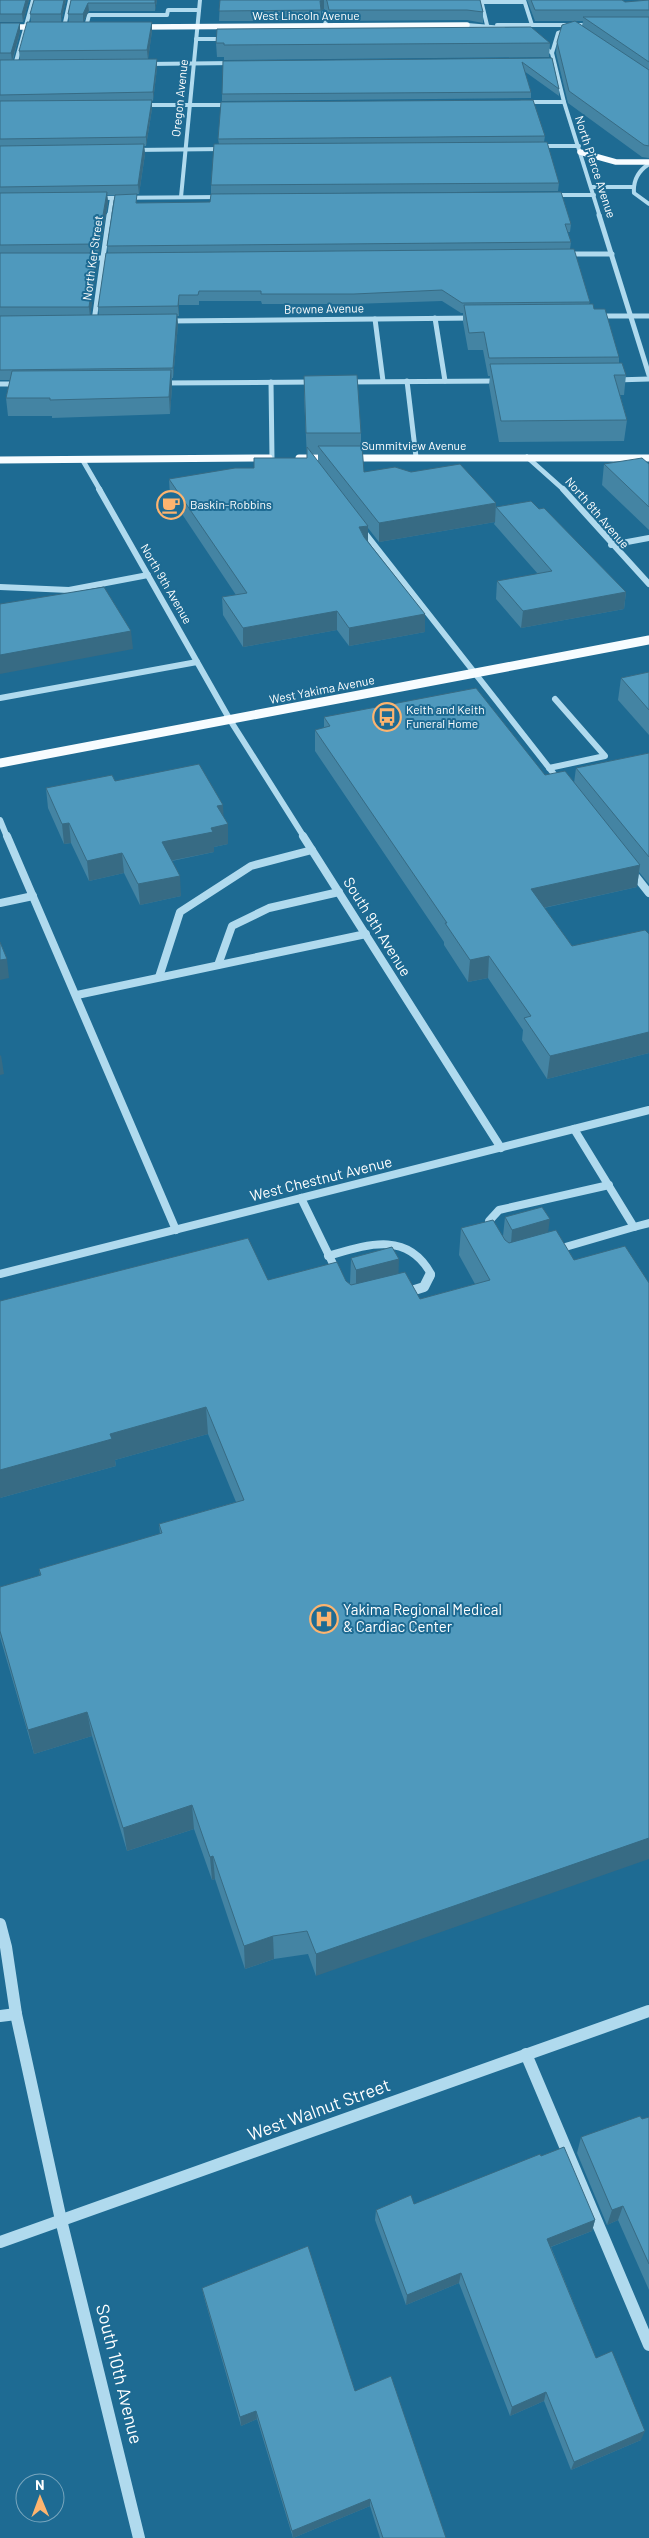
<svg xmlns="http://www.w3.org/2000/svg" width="649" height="2538" viewBox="0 0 649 2538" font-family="Barlow,sans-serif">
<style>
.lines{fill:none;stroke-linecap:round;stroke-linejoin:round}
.minor-far5{stroke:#b0daee;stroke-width:4}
.minor-far4{stroke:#b0daee;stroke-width:5}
.minor-far3{stroke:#b0daee;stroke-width:6}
.minor-far2{stroke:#b0daee;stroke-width:8}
.minor-far1{stroke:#b0daee;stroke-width:10}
.minor{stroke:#b0daee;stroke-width:12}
.major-far2{stroke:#f7fcff;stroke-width:5.5}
.major-far1{stroke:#f7fcff;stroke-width:7}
.major{stroke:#f7fcff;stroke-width:9}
.wall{fill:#4484a3;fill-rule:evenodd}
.shaded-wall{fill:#376b84}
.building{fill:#4f99bd;stroke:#376b84}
.labels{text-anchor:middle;stroke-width:4;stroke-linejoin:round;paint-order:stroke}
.far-street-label{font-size:12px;fill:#fff;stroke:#1e6b93}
.far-poi-label{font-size:12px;fill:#fff;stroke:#1e6b93;text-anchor:start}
.street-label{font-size:15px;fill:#fff;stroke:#1e6b93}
.poi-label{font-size:15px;fill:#fff;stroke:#1e6b93;text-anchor:start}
.near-street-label{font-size:18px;fill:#fff;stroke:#1e6b93}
</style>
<rect width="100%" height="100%" fill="#1e6b93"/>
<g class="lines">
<g class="minor-far5">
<path d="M481 0 487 25"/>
<path d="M524 0 532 25"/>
<path d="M481 2H524"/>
<path d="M324 13 327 33"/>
<path d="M467 25 503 28"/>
<path d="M497 25H594"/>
<path d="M64 27 70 0"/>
<path d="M86 27 89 15H167L168 10H199"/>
<path d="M196 39H228"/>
<path d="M541 45 552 53 564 102 600 217"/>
<path d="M552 53 558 33 571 29"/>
<path d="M147 64 234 63"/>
<path d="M15 65 33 0"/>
<path d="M522 102H564"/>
<path d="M142 105H231"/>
<path d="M538 146H579"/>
<path d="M133 150 225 149"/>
<path d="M649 164C638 171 633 180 634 193L649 204"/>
<path d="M592 187H633"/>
<path d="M552 195H594"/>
<path d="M181 197 200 0"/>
<path d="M97 198 221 197"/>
<path d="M109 217 112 198"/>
</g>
<g class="minor-far4">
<path d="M599 215 649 375"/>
<path d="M565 254H612"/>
<path d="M85 258H117"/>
<path d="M595 316H649"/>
<path d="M435 318 445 381"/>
<path d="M375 319 383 381"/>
<path d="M94 321 109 215"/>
<path d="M168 321 475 318"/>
<path d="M615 380 649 379"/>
<path d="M407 381 416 457"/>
<path d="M271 382 272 458"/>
<path d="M345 382 500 381"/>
<path d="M160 383 315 382"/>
<path d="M0 384H20"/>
<path d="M527 457 564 490"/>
<path d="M82 459 100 490"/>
</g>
<g class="minor-far3">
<path d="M99 489 230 720 304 837"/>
<path d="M563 489 649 584"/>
<path d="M361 528 561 783"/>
<path d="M611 545 649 538"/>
<path d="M0 587 69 590 148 575"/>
<path d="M0 698 197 662"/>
<path d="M549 768 605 756 555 699"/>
<path d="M0 820 7 837"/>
</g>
<g class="minor-far2">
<path d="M7 836 176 1230"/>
<path d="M303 836 501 1148"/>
<path d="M630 869 649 893"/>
<path d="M0 903 33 896"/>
<path d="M218 965 232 926 269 908 339 892"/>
<path d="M159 977 180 912 251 866 312 850"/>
<path d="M77 995 366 934"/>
<path d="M574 1129 634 1227 649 1223"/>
<path d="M301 1198 337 1272"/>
<path d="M489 1231V1221L499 1210 609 1185"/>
<path d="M555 1250 634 1227"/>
<path d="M328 1256C366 1245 407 1230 431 1274L430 1277"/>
<path d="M0 1274 649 1110"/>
</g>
<path class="minor-far1" d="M405 1293 424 1287 430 1275"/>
<g class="minor">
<path d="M0 1924 6 1947 16 2014 61 2220 139 2538"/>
<path d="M0 2016 16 2014"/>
<path d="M526 2054 649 2345"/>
<path d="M0 2242 649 2011"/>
</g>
<g class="major-far2">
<path d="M0 27H42"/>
<path d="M137 27 467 25"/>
<path d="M580 152 616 162H649"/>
</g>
<g class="major-far1">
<path d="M299 458H649"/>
<path d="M0 460 269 458"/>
</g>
<path class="major" d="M0 763 649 640"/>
</g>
<g class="wall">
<path d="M0 0H29L23 22H0Z"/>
<path d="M34 0H66L61 22H69L68 14 71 0H157L155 11H89L83 22H152V31L148 59H157V68L153 101H152V109L146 146H144L145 154 139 194H132L137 203 571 224 570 232H567L571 242 570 249 590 302 589 304 594 309 619 357V363L626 375 624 395H620L627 420 624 441 499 442 489 385 490 376H488L483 350H468L463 322V313H461L442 301 353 304H262L261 301H199V305H179V316H177L178 325 173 378H172V387L170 414 52 418V416H8L6 398 10 380H0V23H20V32L13 60H20L19 51 31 22 30 14ZM107 195H115L107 246 108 253 98 307 99 315H90L98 263 97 254H99L108 202Z"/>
<path d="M220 0H480L483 12V23L467 20 329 21 327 11 324 9 321 11V21H219Z"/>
<path d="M527 0H622L625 2 649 0V158L642 157 568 103 556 53 557 42 582 26 583 21H535Z"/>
<path d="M216 43H550L549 57 224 60V57H217Z"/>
<path d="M552 58 559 89V96L524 71 531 92V98L222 101V94Z"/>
<path d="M545 136 544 142 559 183 558 191 211 194V185L219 144 218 139Z"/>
<path d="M304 376 361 433V446L364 472 496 503V507L539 509 626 592 624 609 521 628 496 599 497 581 538 574 494 524 495 522 379 542 368 528V541L425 632 349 646 337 630 243 647 223 615 222 597 236 595 170 496 169 479 254 468 307 458 304 396ZM312 454H318V462Z"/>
<path d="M604 464H649V530L602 485Z"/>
<path d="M649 672V735L618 700 621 678Z"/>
<path d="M324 717 574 783 576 768 649 753V884L639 872 637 887 544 908 572 946 649 934V1053L547 1079 522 1040 523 1030 488 978 468 982 444 945V942L315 751V730L324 728Z"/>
<path d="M115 781 223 817 228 844 214 847V852L172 861 181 896 140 905 124 873 89 881 71 843 64 844 48 808 46 788Z"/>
<path d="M542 1207 316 1976 308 1954 274 1959 245 1969 215 1879 212 1880 194 1829 127 1851 92 1736 34 1754 0 1637V1587L40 1576 39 1569 160 1534 159 1524 236 1502 208 1434 115 1460 116 1466 0 1498 268 1280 346 1281 350 1284 351 1258 398 1274 420 1299 475 1284 459 1255 461 1228 503 1236 505 1217Z"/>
<path d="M649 2117V2290L618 2220 607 2225 577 2153 581 2137Z"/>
<path d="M541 2156 595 2220 592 2231 551 2247 596 2358 641 2440 571 2470 544 2401 510 2416 459 2283 406 2305 375 2220 376 2210 414 2204Z"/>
<path d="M202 2288 355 2391 446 2538H380L370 2506 293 2538 257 2419 241 2426 204 2297Z"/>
</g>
<g class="shaded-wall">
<path d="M26 0H29L23 22 22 14Z"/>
<path d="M64 0H66L61 22V14Z"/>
<path d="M155 0H157L155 11Z"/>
<path d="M322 0H324V9L321 11 320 1Z"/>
<path d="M88 3 89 11 83 22V14Z"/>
<path d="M152 22V31L148 60 147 50Z"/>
<path d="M20 23V32L12 61 11 53Z"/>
<path d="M157 59V68L153 101V92Z"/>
<path d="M152 100V109L146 146V137Z"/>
<path d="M144 144 145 154 139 194 138 185Z"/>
<path d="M107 192 108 202 99 254 98 244Z"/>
<path d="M97 253 98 263 90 317 89 307Z"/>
<path d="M179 295V316L178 306Z"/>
<path d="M177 314 178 325 173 378V368Z"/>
<path d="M171 370 172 387 170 414 169 397Z"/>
<path d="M496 503 495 522 379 542V523Z"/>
<path d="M368 526V544L359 527Z"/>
<path d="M626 592 624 609 521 628 523 611Z"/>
<path d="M337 611V630L243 647V628Z"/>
<path d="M425 614V632L349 646V628Z"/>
<path d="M131 631 133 649 0 674V655Z"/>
<path d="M223 805 224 825 228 824V844L214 847V852L164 862 162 842 211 828 217 806Z"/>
<path d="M69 823 71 843 64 844 62 824Z"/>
<path d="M122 853 124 873 89 881 87 861Z"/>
<path d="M640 865 637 887 529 911 531 889Z"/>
<path d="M180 876 181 896 140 905 138 884Z"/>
<path d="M489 956 488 978 468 982 470 960Z"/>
<path d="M7 959 9 978 0 980V960Z"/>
<path d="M649 1032V1053L547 1079 550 1056Z"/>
<path d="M1 1055 4 1074 0 1075V1056Z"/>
<path d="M550 1219 546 1247 510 1257 512 1230Z"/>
<path d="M399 1259 398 1287 356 1297V1270Z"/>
<path d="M206 1407 208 1434 115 1460 116 1466 0 1498V1470L110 1434Z"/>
<path d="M87 1712 92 1736 34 1754 28 1730Z"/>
<path d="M192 1805 194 1829 127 1851 123 1828Z"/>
<path d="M649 1838V1859L316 1976V1954Z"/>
<path d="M213 1856 215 1879 212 1880 210 1857Z"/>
<path d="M273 1936 274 1959 245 1969 244 1946Z"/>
<path d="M623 2206 618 2220 607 2225 612 2210Z"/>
<path d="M595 2220 592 2231 545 2249 547 2239Z"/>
<path d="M461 2273 459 2283 406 2305 407 2295Z"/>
<path d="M546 2392 544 2401 510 2416 512 2407Z"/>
<path d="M256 2411 257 2419 241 2426 240 2417Z"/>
<path d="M645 2431 641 2440 571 2470 574 2462Z"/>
<path d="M370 2499V2506L293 2538 292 2531Z"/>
</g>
<g class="building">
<path d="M0 0H26L22 14H0Z"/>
<path d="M34 0H64L61 14H30Z"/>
<path d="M71 0H155V3H88L83 14H68Z"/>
<path d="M220 0H322L320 1 321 10 219 11Z"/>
<path d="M326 0H480L483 12 467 10H329L327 1Z"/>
<path d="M531 0H622L625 2 649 0V10H535Z"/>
<path d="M583 17H649V62Z"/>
<path d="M575 21 649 70V146L644 145 569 91 557 42 562 25Z"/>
<path d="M27 22H152L147 50 19 51Z"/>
<path d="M0 23H20L11 53H0Z"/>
<path d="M531 27 550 43 224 45V43H216L217 29Z"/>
<path d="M552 58 559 89 522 62 531 92 222 94 223 61Z"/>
<path d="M157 59 153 92 0 95V60Z"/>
<path d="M152 100 146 137 0 139V101Z"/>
<path d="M533 100 545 136 218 139 221 102Z"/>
<path d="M547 142 559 183 211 185 214 144Z"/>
<path d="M144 144 138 185 0 187V146Z"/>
<path d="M107 192 98 244 0 245V193Z"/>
<path d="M561 192 571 224H565L571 242 107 246 115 195 137 194 136 203 210 202 211 194Z"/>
<path d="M574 249 590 302 462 303 442 290 354 294H261V291H199L198 295H179L178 306 98 307 106 253Z"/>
<path d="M0 253H97L89 307H0Z"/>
<path d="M593 304 594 309H605L619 357 489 358 484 332 469 333 464 305Z"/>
<path d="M177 314 173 368 0 370V316Z"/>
<path d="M622 363 626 375H614L627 420 501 421 490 364Z"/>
<path d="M171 370 169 397 50 400V398H6L12 371Z"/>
<path d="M357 375 361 433H306L304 376Z"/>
<path d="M318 446H362L364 472 395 467 411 472 460 464 496 503 379 523Z"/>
<path d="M307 447 368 526 359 527 364 537 425 614 349 628 337 611 243 628 222 597 247 593 169 479 235 468H254V458H307Z"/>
<path d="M642 458 649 464V507L604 464Z"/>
<path d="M531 501 539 509 544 508 626 592 523 611 497 581 552 571 496 507Z"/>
<path d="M104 587 131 631 0 655V604Z"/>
<path d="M649 672V710L621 678Z"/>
<path d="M476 688 545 775 565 771 640 865 531 889 572 946 645 930 649 934V1032L550 1056 524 1018 531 1016 489 956 470 960 445 923H447L315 730 330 726 324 717Z"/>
<path d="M649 753V857L576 768Z"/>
<path d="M199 764 223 805 217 806 228 824 211 828 213 832 162 842 180 876 138 884 122 853 87 861 69 823 62 824 46 788 112 775 115 781Z"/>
<path d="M0 942 7 959 0 960Z"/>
<path d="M542 1207 550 1219 512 1230 505 1217Z"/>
<path d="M493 1220 505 1240 509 1243 556 1230 574 1260 625 1246 649 1283V1838L316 1954 307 1931 273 1936 244 1946 213 1856 210 1857 192 1805 123 1828 87 1712 28 1730 0 1631V1587L41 1575 39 1569 162 1533 159 1524 244 1500 206 1407 110 1434 112 1439 0 1470V1301L248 1238 268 1280 337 1262 346 1281 351 1285 405 1272 420 1299 490 1280 461 1228Z"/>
<path d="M392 1247 399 1259 356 1270 351 1258Z"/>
<path d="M640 2116 642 2119 649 2117V2264L623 2206 612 2210 581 2137Z"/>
<path d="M564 2147 595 2220 547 2239 596 2358 612 2351 645 2431 574 2462 546 2392 512 2407 461 2273 407 2295 376 2210 411 2195 414 2204 540 2154 541 2156Z"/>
<path d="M308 2246 355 2391 391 2376 446 2538H383L370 2499 292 2531 256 2411 240 2417 202 2288Z"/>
</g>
<defs>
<symbol id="cafe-ring" viewBox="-11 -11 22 22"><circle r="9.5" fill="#1e6b93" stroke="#fdb46f" stroke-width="1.5"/><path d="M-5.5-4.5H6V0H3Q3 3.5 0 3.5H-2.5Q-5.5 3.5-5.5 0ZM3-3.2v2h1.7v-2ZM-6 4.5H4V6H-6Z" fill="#fdb46f"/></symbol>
<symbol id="bus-ring" viewBox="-11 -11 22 22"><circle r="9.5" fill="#1e6b93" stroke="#fdb46f" stroke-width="1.5"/><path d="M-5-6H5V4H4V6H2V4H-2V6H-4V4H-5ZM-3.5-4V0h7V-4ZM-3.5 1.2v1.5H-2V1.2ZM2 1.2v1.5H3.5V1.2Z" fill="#fdb46f"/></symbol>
<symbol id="hospital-ring" viewBox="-11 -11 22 22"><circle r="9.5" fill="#1e6b93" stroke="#fdb46f" stroke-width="1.5"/><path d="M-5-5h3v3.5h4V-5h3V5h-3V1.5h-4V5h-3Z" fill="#fdb46f"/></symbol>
</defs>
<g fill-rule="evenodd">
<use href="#cafe-ring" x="155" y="489" width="32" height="32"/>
<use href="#bus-ring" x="371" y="701" width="32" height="32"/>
<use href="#hospital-ring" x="308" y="1603" width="32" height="32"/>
</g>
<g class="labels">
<g class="far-street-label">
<text x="306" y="20">West Lincoln Avenue</text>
<text transform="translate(180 98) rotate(-84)" y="4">Oregon Avenue</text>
<text transform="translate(595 167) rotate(72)" y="4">North Pierce Avenue</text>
<text transform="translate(93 258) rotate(-82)" y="4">North Ker Street</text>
<text transform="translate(324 309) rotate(-1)" y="4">Browne Avenue</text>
<text x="414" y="450">Summitview Avenue</text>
<text transform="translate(597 513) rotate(49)" y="4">North 8th Avenue</text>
<text transform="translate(166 584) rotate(60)" y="4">North 9th Avenue</text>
<text transform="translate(322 690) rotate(-11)" y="4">West Yakima Avenue</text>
</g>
<g class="far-poi-label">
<text x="190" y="509">Baskin-Robbins</text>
<text x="406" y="714">Keith and Keith<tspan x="406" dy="14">Funeral Home</tspan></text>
</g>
<g class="street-label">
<text transform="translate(377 927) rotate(58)" y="5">South 9th Avenue</text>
<text transform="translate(321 1179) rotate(-14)" y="5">West Chestnut Avenue</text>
</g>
<g class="poi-label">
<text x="343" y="1615">Yakima Regional Medical<tspan x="343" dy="17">&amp; Cardiac Center</tspan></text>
</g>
<g class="near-street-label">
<text transform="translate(319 2110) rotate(-20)" y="6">West Walnut Street</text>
<text transform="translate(119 2374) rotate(76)" y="6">South 10th Avenue</text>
</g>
</g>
<g transform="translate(40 2498) rotate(359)"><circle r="24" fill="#1e6b93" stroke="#78a6be"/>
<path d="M0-4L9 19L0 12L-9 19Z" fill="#fdb46f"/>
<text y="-8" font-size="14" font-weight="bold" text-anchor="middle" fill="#ffffff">N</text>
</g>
</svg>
